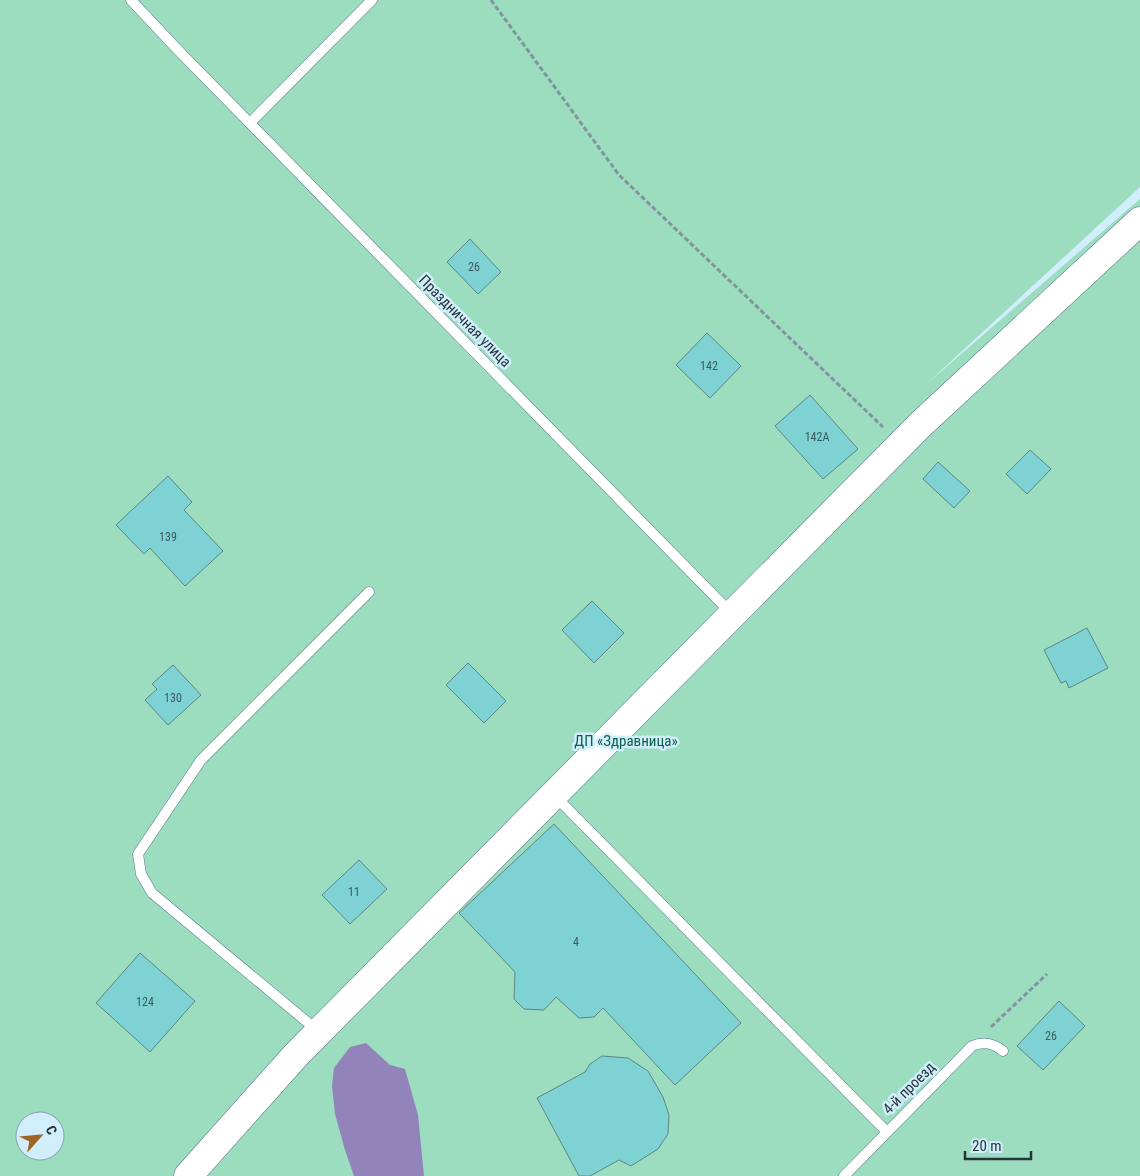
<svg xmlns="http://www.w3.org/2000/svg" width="1140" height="1176" viewBox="0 0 1140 1176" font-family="'Roboto Condensed',sans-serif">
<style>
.green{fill:#9bddbe;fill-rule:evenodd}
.water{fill:#9284ba}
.building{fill:#7fd2d3;stroke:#5c8687}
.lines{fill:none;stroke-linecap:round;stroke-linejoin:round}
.lane-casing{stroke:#557686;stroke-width:11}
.secondary-casing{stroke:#557686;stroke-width:29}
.path{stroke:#7f95a0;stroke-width:3;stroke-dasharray:5 2.5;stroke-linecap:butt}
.lane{stroke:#fff;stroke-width:10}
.secondary{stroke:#fff;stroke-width:28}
.labels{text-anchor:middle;stroke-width:5;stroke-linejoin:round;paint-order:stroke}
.number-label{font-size:12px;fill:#3c5b60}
.street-label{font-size:15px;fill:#25333a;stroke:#d1eefd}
.park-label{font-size:15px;fill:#0c6044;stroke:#d1eefd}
</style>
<rect width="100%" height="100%" fill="#d1eefd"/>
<path class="green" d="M0 0H1140V187L922 388 1140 199V1176H0ZM25 1121H55V1151H25Z"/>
<path class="water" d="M366 1043 390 1065 405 1069 418 1115 424 1176H354L345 1150 335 1114 332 1086 334 1068 350 1047Z"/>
<g class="building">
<path d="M470 239 501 272 478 294 447 262Z"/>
<path d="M707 333 741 366 710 398 676 365Z"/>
<path d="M810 395 858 449 823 479 775 426Z"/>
<path d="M1030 450 1051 469 1027 494 1006 474Z"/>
<path d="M938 462 970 491 954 508 923 479Z"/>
<path d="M168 476 192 502 184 510 223 551 185 586 150 548 144 554 116 525Z"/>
<path d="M592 601 624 633 594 663 562 630Z"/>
<path d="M1087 628 1108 668 1069 688 1066 681 1061 683 1044 650Z"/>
<path d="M468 663 506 701 484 723 446 685Z"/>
<path d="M173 665 201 695 168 725 145 700 157 689 152 684Z"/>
<path d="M554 824 741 1023 675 1085 603 1008 594 1017 579 1018 556 997 544 1010 524 1009 514 999 515 972 459 913Z"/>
<path d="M359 860 387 889 350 924 322 895Z"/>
<path d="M140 953 195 1001 150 1052 96 1003Z"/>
<path d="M1059 1001 1085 1026 1043 1070 1017 1046Z"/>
<path d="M602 1056 628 1058 648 1071 663 1097 669 1115 668 1134 658 1149 631 1166 619 1160 590 1176H579L537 1098 585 1072 590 1064Z"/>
</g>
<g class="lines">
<defs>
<g id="lane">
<path d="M131 0 176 48 732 614"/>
<path d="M250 123 372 0"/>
<path d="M554 795 887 1132"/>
<path d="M318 1031 152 893 141 874 138 854 201 760 369 592"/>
<path d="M844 1176 972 1046C984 1041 993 1043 1003 1051"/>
</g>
<path id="secondary" d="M188 1176 296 1055 921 424 1140 221"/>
</defs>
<use href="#lane" class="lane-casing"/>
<use href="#secondary" class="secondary-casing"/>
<g class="path">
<path d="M491 0 619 175 883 427"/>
<path d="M991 1027 1047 974"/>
</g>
<use href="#lane" class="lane"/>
<use href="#secondary" class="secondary"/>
</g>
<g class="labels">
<g class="number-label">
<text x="474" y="271">26</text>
<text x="709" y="370">142</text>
<text x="817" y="441">142А</text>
<text x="168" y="541">139</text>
<text x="173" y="702">130</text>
<text x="354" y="896">11</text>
<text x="576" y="946">4</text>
<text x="145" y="1006">124</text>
<text x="1051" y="1040">26</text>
</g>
<g class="street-label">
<text transform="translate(465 321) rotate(45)" y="5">Праздничная улица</text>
<text transform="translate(909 1088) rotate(-45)" y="5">4-й проезд</text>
</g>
<g class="park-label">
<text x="626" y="746">ДП «Здравница»</text>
</g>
</g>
<g transform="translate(40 1136) rotate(63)"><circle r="24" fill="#d1eefd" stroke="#8ca3af"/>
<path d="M0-4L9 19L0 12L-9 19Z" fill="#9f6525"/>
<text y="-8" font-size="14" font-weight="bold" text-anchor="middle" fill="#25333a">С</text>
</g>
<path d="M965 1151v8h66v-8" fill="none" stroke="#25333a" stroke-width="2.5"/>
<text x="972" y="1151" font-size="15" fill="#25333a" stroke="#d1eefd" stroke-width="4" paint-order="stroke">20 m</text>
</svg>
